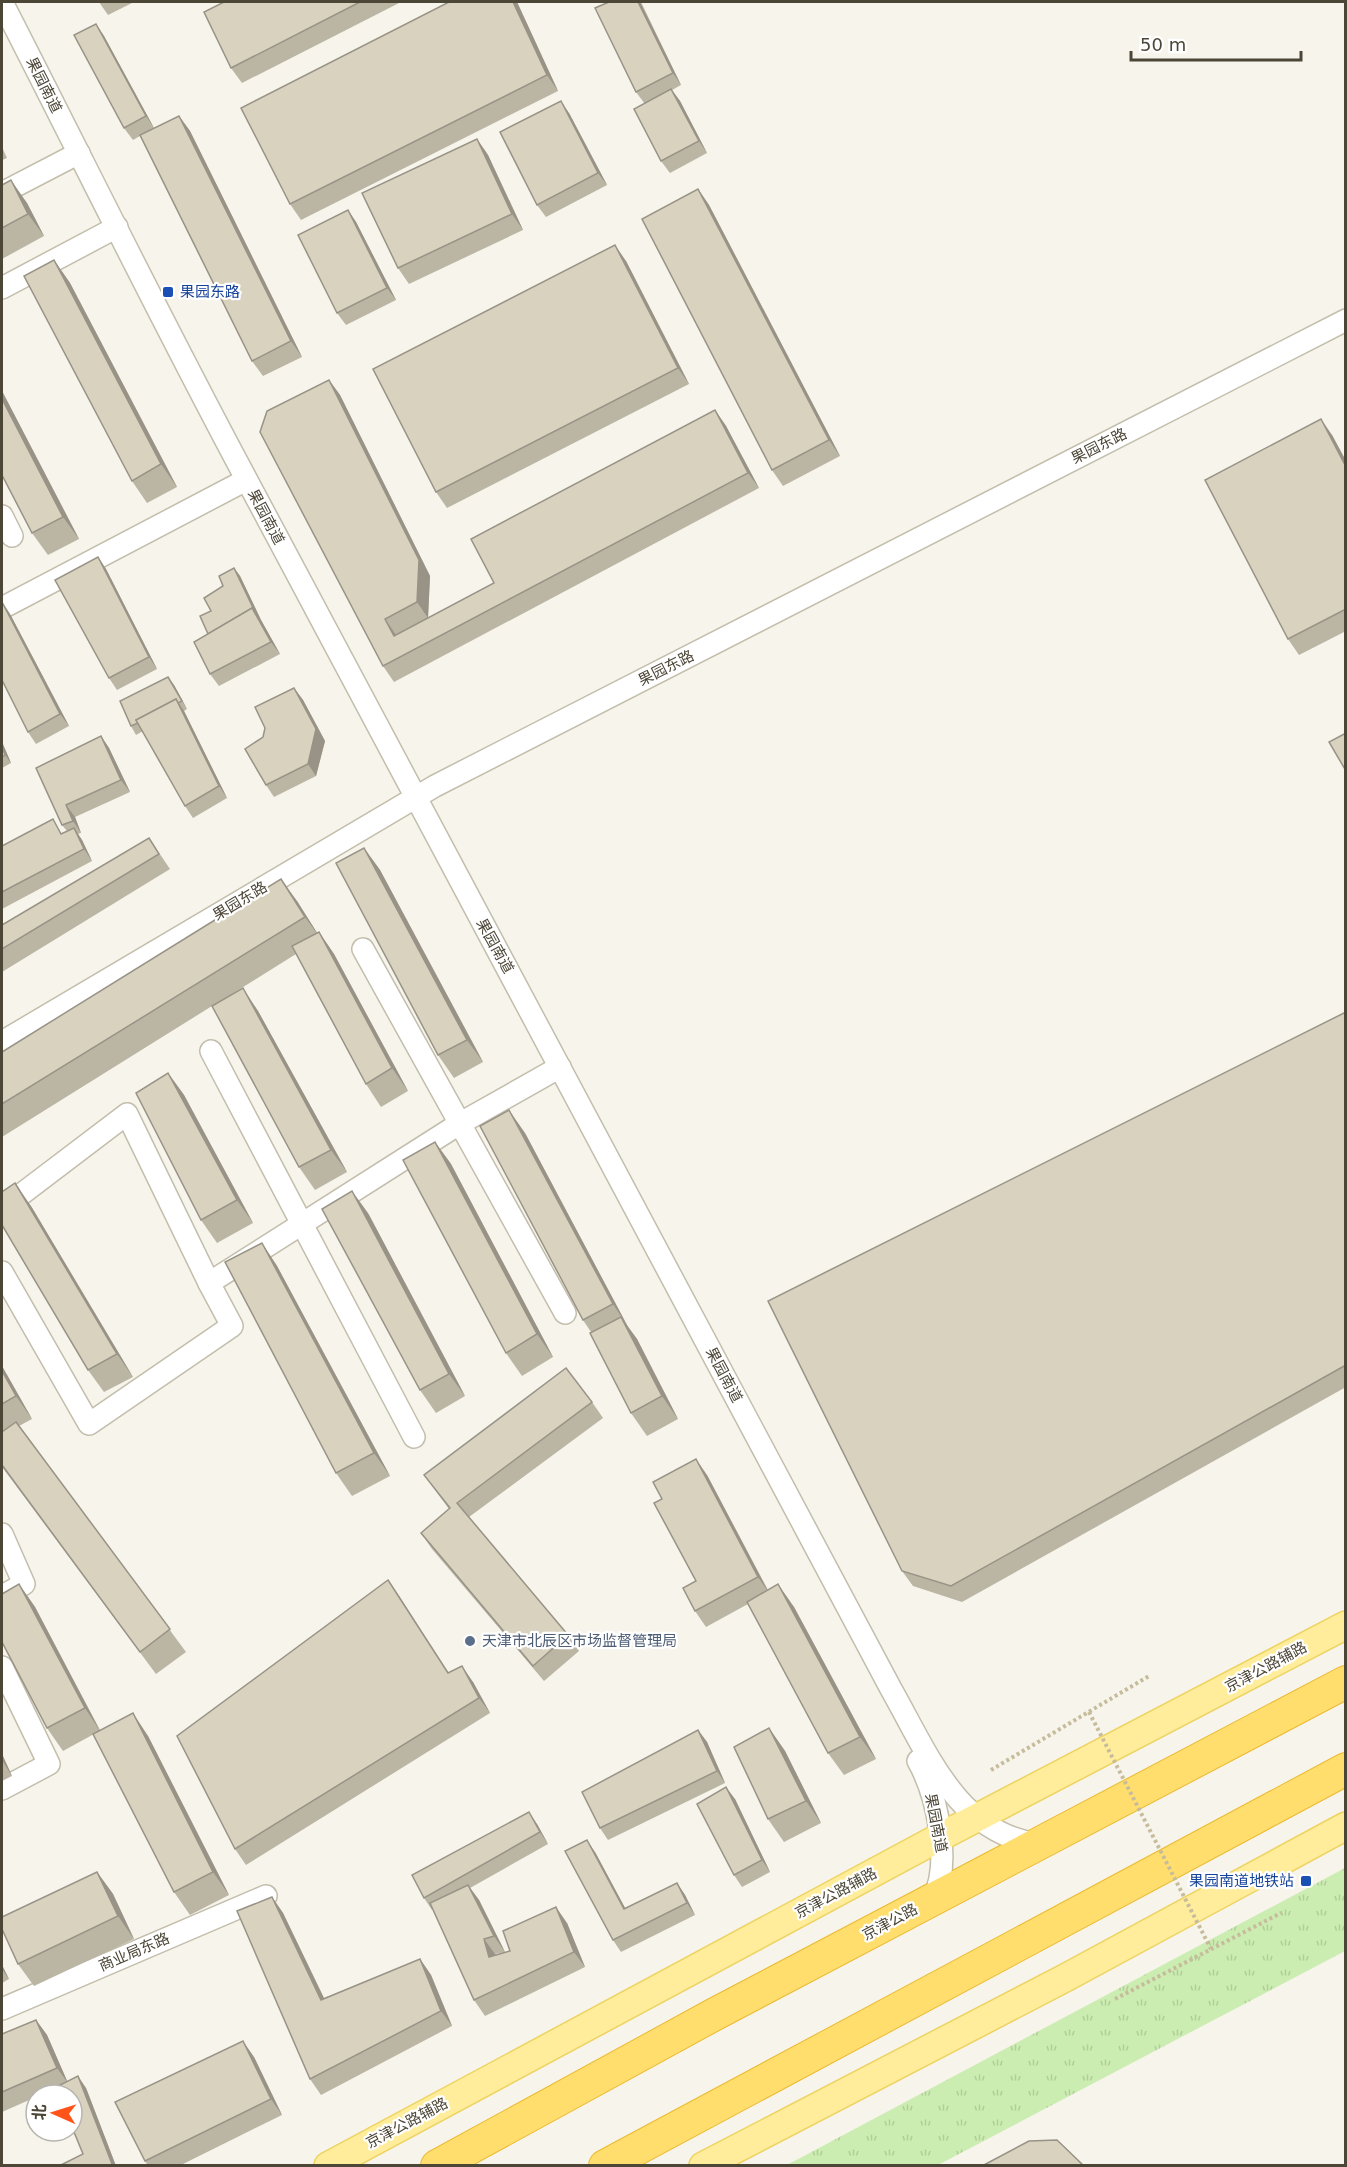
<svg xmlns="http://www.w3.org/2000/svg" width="1347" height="2167" viewBox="0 0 1347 2167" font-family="'DejaVu Sans','Noto Sans SC',sans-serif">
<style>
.grass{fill:url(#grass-tufts)}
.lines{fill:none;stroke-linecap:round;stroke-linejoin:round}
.minor-casing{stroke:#c3beac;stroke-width:24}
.major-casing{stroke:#eed361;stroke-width:30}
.highway-casing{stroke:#ebba31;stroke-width:34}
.path{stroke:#c6bc9c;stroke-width:4;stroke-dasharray:3 3;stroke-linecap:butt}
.minor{stroke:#fff;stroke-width:21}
.major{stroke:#ffed9b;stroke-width:27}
.highway{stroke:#ffde6d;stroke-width:32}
.path-bridge{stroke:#c6bc9c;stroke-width:4;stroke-dasharray:3 3;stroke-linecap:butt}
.wall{fill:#bbb5a4}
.shaded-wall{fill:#989386}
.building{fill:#d9d2bf;stroke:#989386;stroke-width:1.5}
.transit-dot{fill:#1a4fb4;stroke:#fff;stroke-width:2}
.service-dot{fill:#5c6f8a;stroke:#fff;stroke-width:2}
.labels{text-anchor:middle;stroke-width:4.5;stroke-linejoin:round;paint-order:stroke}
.street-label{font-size:15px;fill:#4c4637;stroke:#fff}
.transit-label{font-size:15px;fill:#164399;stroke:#fff;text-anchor:start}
.service-label{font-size:15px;fill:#4e5e75;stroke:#fff;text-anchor:start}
</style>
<defs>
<pattern id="grass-tufts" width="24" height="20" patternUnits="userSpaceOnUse" patternTransform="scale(1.5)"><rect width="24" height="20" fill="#ccedb1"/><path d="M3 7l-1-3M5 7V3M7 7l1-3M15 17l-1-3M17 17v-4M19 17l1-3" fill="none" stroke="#b1cd99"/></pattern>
</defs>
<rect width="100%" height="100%" fill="#f6f4eb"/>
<path class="grass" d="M1345 1868V1951L938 2165H787Z"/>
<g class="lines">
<defs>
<g id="minor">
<path d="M2 2C82 158 159 316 242 471 457 878 675 1283 891 1689 927 1752 957 1833 1038 1844"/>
<path d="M2 193 79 153"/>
<path d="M2 288 117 227"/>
<path d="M2 516 12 536"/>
<path d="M2 608 246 480"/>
<path d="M363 949 565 1313"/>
<path d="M2 1042 435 786 1346 320"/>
<path d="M211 1051 414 1437"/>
<path d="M2 1209 127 1114 209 1283 232 1326 89 1424 2 1272"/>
<path d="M209 1283 459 1124 560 1067"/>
<path d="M2 1534 24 1584 2 1596"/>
<path d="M2 1667 49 1764 2 1789"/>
<path d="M918 1761C937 1795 952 1863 933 1899"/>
<path d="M2 2009 266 1896"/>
</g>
<g id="major">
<path d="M328 2166 940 1837 1346 1625"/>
<path d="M703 2166 1065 1978 1346 1826"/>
</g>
<g id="highway">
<path d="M437 2166 715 2014 1346 1682"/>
<path d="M605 2166 1346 1769"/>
</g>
</defs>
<use href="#minor" class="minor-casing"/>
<use href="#major" class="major-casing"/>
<use href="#highway" class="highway-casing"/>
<g class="path">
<path d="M991 1770 1149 1676"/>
<path d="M1115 1999 1281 1913"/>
</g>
<use href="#minor" class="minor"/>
<use href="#major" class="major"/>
<use href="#highway" class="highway"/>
<path class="path-bridge" d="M1089 1712 1211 1949"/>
</g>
<g class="wall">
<path d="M99 2H134L108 15Z"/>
<path d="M224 2H401L242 83 231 68Z"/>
<path d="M517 2 558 91 301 220 290 204Z"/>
<path d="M609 2H641L681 85 672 90 680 101 707 153 670 173 661 161 645 104 636 92Z"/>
<path d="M96 24 104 36 154 128 179 116 190 131 302 357 263 376 252 361 140 136 133 140 124 128Z"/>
<path d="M569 113 607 185 546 217 537 205Z"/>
<path d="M477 139 488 155 523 230 409 284 398 268Z"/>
<path d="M2 147 7 158 2 160Z"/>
<path d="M2 185 27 203 44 236 2 259Z"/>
<path d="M698 189 709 205 840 456 783 486 772 470Z"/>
<path d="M348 210 356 222 396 300 346 325 337 313Z"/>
<path d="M54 260 70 283 177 487 147 503 132 481Z"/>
<path d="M626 261 689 384 447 508 436 492Z"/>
<path d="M329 380 340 395 430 576 428 618 494 583 715 410 726 426 759 488 394 682 383 666Z"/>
<path d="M2 391 79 539 48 555 32 533 2 475Z"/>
<path d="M1332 435 1346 461V631L1299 655 1288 639Z"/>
<path d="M98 557 106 569 157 669 117 690 109 678Z"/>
<path d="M234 568 240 576 261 620 280 654 219 686 210 674 208 634 211 611 223 586Z"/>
<path d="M2 602 10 614 69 726 36 744 28 732Z"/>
<path d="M174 685 187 709 184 711 227 798 193 818 185 806 143 731 136 735 131 726Z"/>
<path d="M294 688 303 700 325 741 316 776 274 797 266 785 263 737Z"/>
<path d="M101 736 109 748 130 792 75 817 81 833 78 834 82 840 92 861 2 909V846L62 833 67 831 62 825 36 768Z"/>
<path d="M2 742 11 763 2 768Z"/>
<path d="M149 838 170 869 2 972V925Z"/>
<path d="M364 848 380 870 483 1062 454 1078 438 1055Z"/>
<path d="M297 901 317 933 319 932 334 954 408 1091 381 1107 366 1084 296 954 227 997 258 1011 347 1172 315 1190 299 1167 212 1006 2 1137V1052Z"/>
<path d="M1346 1012V1387L962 1602 913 1586 902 1571Z"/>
<path d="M168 1073 184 1095 253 1223 217 1243 201 1220Z"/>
<path d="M525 1133 628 1327 637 1339 678 1419 647 1436 631 1413 591 1332 583 1320Z"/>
<path d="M435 1142 451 1164 553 1357 522 1376 506 1353Z"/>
<path d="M31 1206 133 1377 104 1392 88 1370Z"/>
<path d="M368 1213 465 1396 436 1413 420 1390Z"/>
<path d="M262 1243 277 1266 390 1476 352 1496 336 1473Z"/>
<path d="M2 1366 32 1419 19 1426 186 1652 156 1674 2 1467Z"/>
<path d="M592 1402 603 1418 469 1517 568 1635 579 1651 544 1681 432 1549 421 1533 449 1509 424 1475Z"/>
<path d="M707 1475 768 1590 794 1607 876 1759 844 1775 828 1753 748 1604 706 1627 695 1611 696 1581Z"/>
<path d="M19 1584 35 1607 100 1730 148 1736 229 1895 190 1915 174 1892 94 1734 63 1751 47 1728Z"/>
<path d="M399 1596 448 1673 473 1682 490 1713 246 1865 235 1849Z"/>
<path d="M769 1728 785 1751 821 1823 784 1842 768 1819Z"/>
<path d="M698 1730 707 1742 725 1783 608 1840 600 1828Z"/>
<path d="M2 1754 12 1776 2 1781Z"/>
<path d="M735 1799 770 1872 742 1887 734 1875Z"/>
<path d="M537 1824 548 1844 470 1888 479 1900 505 1952 495 1954 496 1955 510 1951 567 1923 585 1967 485 2016 474 2000 433 1909 432 1910 424 1898Z"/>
<path d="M595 1852 625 1908 677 1883 685 1895 695 1915 621 1952 613 1940Z"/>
<path d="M97 1872 113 1894 134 1939 34 1986 18 1964Z"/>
<path d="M272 1897 283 1913 324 1998 420 1959 431 1975 452 2026 321 2095 310 2079Z"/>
<path d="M2 1965 9 1979 2 1983Z"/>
<path d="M36 2020 47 2035 67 2081 86 2088 116 2166H59L83 2154 56 2088 41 2095H36V2097L2 2112V2034Z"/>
<path d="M254 2057 282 2115 179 2166H148L145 2161Z"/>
</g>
<g class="shaded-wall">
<path d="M513 2H517L558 91 547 75Z"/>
<path d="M638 2H640L681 85 673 73Z"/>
<path d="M96 24 104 36 154 128 146 116Z"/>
<path d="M671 89 680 101 707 153 699 141Z"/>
<path d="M561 101 569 113 607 185 598 173Z"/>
<path d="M179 116 190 131 302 357 291 341Z"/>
<path d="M477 139 488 155 523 230 512 214Z"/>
<path d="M11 180 27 203 44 236 28 214Z"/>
<path d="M698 189 709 205 840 456 829 440Z"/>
<path d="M348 210 356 222 396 300 387 288Z"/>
<path d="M615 245 626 261 689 384 678 368Z"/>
<path d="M54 260 70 283 177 487 161 464Z"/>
<path d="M329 380 340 395 430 576 428 618 417 602Z"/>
<path d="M2 391 79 539 63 517 2 399Z"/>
<path d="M715 410 726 426 759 488 748 473Z"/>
<path d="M1321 419 1332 435 1346 461V467Z"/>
<path d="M98 557 106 569 157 669 149 657Z"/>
<path d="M234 568 240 576 261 620 280 654 271 642 252 608Z"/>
<path d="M2 602 10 614 69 726 60 714Z"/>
<path d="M385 619 396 635 394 636Z"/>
<path d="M168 677 174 685 187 709 182 701Z"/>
<path d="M294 688 303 700 325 741 316 776 308 764Z"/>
<path d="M176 699 184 711 227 798 219 786Z"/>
<path d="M101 736 109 748 130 792 121 780Z"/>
<path d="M2 742 11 763 5 755 2 747Z"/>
<path d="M66 805 75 817 81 833 73 821Z"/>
<path d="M74 828 82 840 92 861 84 849Z"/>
<path d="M364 848 380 870 483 1062 467 1040Z"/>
<path d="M281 879 297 901 321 939 305 917Z"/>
<path d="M319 932 334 954 408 1091 392 1068Z"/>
<path d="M243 988 258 1011 347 1172 331 1150Z"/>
<path d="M168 1073 184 1095 253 1223 237 1200Z"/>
<path d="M509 1110 525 1133 628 1327 613 1304Z"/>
<path d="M435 1142 451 1164 553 1357 537 1334Z"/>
<path d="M15 1183 31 1206 133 1377 117 1354Z"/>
<path d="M352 1191 368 1213 465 1396 449 1374Z"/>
<path d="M262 1243 277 1266 390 1476 374 1453Z"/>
<path d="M621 1317 637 1339 678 1419 662 1396Z"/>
<path d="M2 1366 32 1419 16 1396 2 1371Z"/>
<path d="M696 1459 707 1475 769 1593 758 1577Z"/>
<path d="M388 1580 399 1596 459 1689 448 1673Z"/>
<path d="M19 1584 35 1607 100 1731 85 1708Z"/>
<path d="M778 1584 794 1607 876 1759 860 1737Z"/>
<path d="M462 1666 473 1682 490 1713 479 1698Z"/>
<path d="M133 1713 148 1736 229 1895 213 1872Z"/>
<path d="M769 1728 785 1751 821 1823 806 1801Z"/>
<path d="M698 1730 707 1742 725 1783 717 1771Z"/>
<path d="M2 1754 12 1776 2 1760Z"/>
<path d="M726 1787 735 1799 770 1872 762 1860Z"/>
<path d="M529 1812 537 1824 548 1844 540 1832Z"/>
<path d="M587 1840 595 1852 632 1921 624 1909Z"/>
<path d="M97 1872 113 1894 134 1939 118 1916Z"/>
<path d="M677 1883 685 1895 695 1915 687 1903Z"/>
<path d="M468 1885 479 1900 505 1952 494 1936Z"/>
<path d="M272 1897 283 1913 332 2015 321 2000Z"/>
<path d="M556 1907 567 1923 585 1967 574 1952Z"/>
<path d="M484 1939 495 1954 500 1973 489 1957Z"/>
<path d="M420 1959 431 1975 452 2026 441 2011Z"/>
<path d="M2 1965 9 1979 2 1969Z"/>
<path d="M36 2020 47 2035 68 2083 57 2068Z"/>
<path d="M243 2041 254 2057 282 2115 271 2099Z"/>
<path d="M78 2076 86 2088 116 2166H113L112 2164Z"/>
</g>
<g class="building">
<path d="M224 2H360L231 68 204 12Z"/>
<path d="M449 2H513L547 75 290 204 241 108Z"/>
<path d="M609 2H638L673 73 636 92 595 8Z"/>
<path d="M96 24 146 116 124 128 74 35Z"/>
<path d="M671 89 699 141 661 161 634 109Z"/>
<path d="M561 101 598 173 537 205 500 132Z"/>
<path d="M179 116 291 341 252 361 140 135Z"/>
<path d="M477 139 512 214 398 268 362 193Z"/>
<path d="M11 180 28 214 2 228V185Z"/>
<path d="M698 189 829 440 772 470 642 219Z"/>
<path d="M348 210 387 288 337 313 298 235Z"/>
<path d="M615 245 678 368 436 492 373 369Z"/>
<path d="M54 260 161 464 132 481 24 276Z"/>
<path d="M329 380 419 560 417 602 385 619 394 636 494 583 471 539 715 410 748 473 383 666 260 432 267 411Z"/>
<path d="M2 399 63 517 32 533 2 475Z"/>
<path d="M1321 419 1346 467V609L1288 639 1205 480Z"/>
<path d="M98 557 149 657 109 678 55 580Z"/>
<path d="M234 568 255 612 252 608 208 634 200 616 211 611 204 598 223 586 219 576Z"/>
<path d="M2 602 60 714 28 732 2 680Z"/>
<path d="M252 608 271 642 210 674 194 642Z"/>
<path d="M168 677 182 701 178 703 176 699 136 720 138 723 131 726 120 701Z"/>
<path d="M294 688 316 729 308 764 266 785 245 749 263 737 265 728 255 707Z"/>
<path d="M176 699 219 786 185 806 136 720Z"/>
<path d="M1346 733V771L1329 742Z"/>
<path d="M101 736 121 780 66 805 73 821 62 825 36 768Z"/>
<path d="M2 747 5 755 2 757Z"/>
<path d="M53 819 61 834 74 828 84 849 2 892V846Z"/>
<path d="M149 838 159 854 2 949V925Z"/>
<path d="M364 848 467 1040 438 1055 336 863Z"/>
<path d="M281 879 305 917 2 1104V1052Z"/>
<path d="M319 932 392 1068 366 1084 292 946Z"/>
<path d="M243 988 331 1150 299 1167 212 1006Z"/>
<path d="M1346 1012V1365L951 1586 902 1571 768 1301Z"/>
<path d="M168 1073 237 1200 201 1220 136 1093Z"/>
<path d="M509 1110 613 1304 583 1320 480 1126Z"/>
<path d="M435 1142 537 1334 506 1353 403 1160Z"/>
<path d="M15 1183 117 1354 88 1370 2 1225V1192Z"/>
<path d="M352 1191 449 1374 420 1390 322 1209Z"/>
<path d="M262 1243 374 1453 336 1473 225 1262Z"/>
<path d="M621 1317 662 1396 631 1413 590 1333Z"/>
<path d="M566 1368 592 1402 457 1503 568 1635 533 1666 421 1533 450 1508 424 1475Z"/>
<path d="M2 1371 16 1396 2 1404Z"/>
<path d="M16 1422 170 1629 140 1652 2 1465V1432Z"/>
<path d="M696 1459 758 1577 695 1611 683 1588 696 1581 654 1503 662 1499 653 1482Z"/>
<path d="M388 1580 448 1673 462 1666 479 1698 235 1849 177 1736Z"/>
<path d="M19 1584 85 1708 47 1728 2 1642V1594Z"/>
<path d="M778 1584 860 1737 828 1753 747 1602Z"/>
<path d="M133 1713 213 1872 174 1892 93 1734Z"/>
<path d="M769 1728 806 1801 768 1819 734 1747Z"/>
<path d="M698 1730 717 1771 600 1828 582 1792Z"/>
<path d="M726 1787 762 1860 734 1875 697 1804Z"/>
<path d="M529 1812 540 1832 424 1898 412 1875Z"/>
<path d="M587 1840 624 1909 677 1883 687 1903 613 1940 565 1851Z"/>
<path d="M97 1872 118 1916 18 1964 2 1929V1917Z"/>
<path d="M468 1885 494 1936 484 1939 489 1957 510 1951 503 1931 556 1907 574 1952 474 2000 430 1903Z"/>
<path d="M272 1897 321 2000 420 1959 441 2011 310 2079 237 1911Z"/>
<path d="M36 2020 57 2068 2 2092V2034Z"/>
<path d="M243 2041 271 2099 145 2161 115 2102Z"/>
<path d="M78 2076 112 2164 110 2166H59L83 2154 72 2127V2095H59L56 2087Z"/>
<path d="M1057 2140 1084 2166H982L1029 2141Z"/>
</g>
<g class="transit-dot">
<rect x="162" y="286" width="12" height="12" rx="3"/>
<rect x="1300" y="1875" width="12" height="12" rx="3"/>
</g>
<circle class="service-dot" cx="470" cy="1641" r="6"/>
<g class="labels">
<g class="street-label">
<text transform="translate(44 85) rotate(63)" y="5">果园南道</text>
<text transform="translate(1099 446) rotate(-27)" y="5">果园东路</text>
<text transform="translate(266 517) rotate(62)" y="5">果园南道</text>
<text transform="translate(666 668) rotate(-27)" y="5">果园东路</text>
<text transform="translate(240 901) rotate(-31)" y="5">果园东路</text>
<text transform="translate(495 946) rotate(61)" y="5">果园南道</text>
<text transform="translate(724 1375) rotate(62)" y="5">果园南道</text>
<text transform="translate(1266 1667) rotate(-28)" y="5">京津公路辅路</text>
<text transform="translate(936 1823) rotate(79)" y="5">果园南道</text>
<text transform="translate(836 1893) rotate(-28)" y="5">京津公路辅路</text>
<text transform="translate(890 1922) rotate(-28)" y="5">京津公路</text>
<text transform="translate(134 1952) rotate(-23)" y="5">商业局东路</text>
<text transform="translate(407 2123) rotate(-28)" y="5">京津公路辅路</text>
</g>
<g class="transit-label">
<text x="180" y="297">果园东路</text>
<text x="1294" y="1886" text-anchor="end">果园南道地铁站</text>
</g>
<g class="service-label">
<text x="482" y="1646">天津市北辰区市场监督管理局</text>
</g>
</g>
<rect width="1347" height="2167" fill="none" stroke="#4c4637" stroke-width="6"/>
<g transform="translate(54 2113) rotate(273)"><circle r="28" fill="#ffffff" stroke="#b7b5af" stroke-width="1.5"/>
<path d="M0-4.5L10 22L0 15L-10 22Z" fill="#ff5419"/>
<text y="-9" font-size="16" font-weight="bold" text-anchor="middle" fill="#4c4637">北</text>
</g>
<path d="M1131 51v9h170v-9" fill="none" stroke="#4c4637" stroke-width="3"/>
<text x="1140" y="51" font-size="18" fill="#4c4637" stroke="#ffffff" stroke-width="4.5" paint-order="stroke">50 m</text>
</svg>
